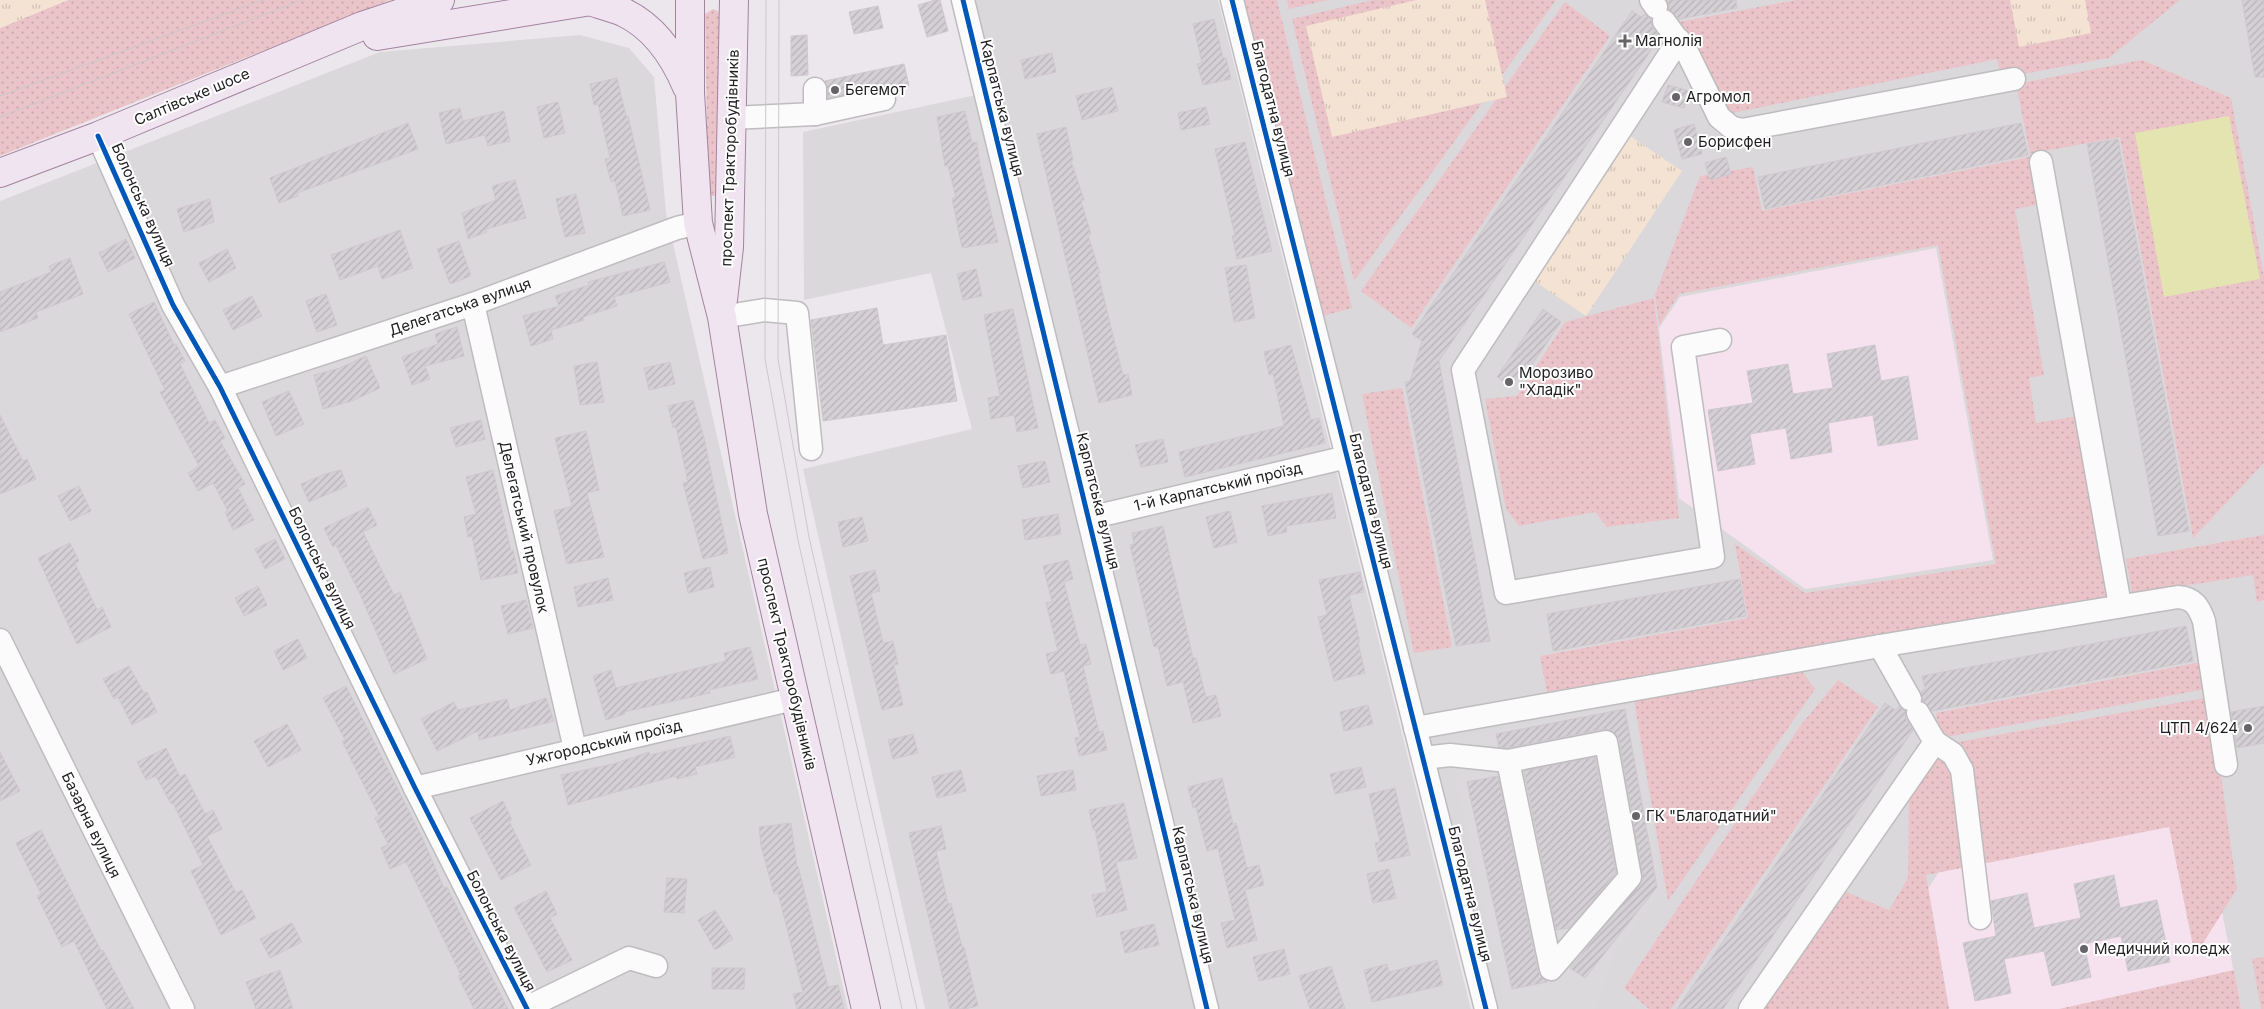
<svg xmlns="http://www.w3.org/2000/svg" width="2264" height="1009" viewBox="0 0 2264 1009" font-family="Inter,sans-serif">
<style>
.residential{fill:#dbd8db}
.education{fill:#f6e2ee}
.grass{fill:url(#grass-dots)}
.park{fill:url(#park-tufts)}
.pitch{fill:#e4e4b0}
.parking{fill:#dbd9db}
.building{fill:url(#building-hatch);stroke:#cfc8cf}
.lines{fill:none;stroke-linecap:round;stroke-linejoin:round}
.minor-casing{stroke:#bebcbe;stroke-width:25}
.major-casing{stroke:#a383a0;stroke-width:30}
.minor{stroke:#fcfbfc;stroke-width:22}
.major{stroke:#f1e4f1;stroke-width:28}
.tram{stroke:#cac9ca;stroke-width:1}
.cycleway-casing{stroke:#fff;stroke-width:8}
.cycleway{stroke:#0057b8;stroke-width:5}
.poi-dot{fill:#666466;stroke:#fff;stroke-width:2}
.labels{text-anchor:middle;stroke-width:4;stroke-linejoin:round;paint-order:stroke}
.poi-label{font-size:15px;fill:#1e1e1e;stroke:#fff;text-anchor:start}
.street-label{font-size:15px;fill:#1e1e1e;stroke:#fff}
</style>
<defs>
<pattern id="grass-dots" width="8" height="8" patternUnits="userSpaceOnUse" patternTransform="scale(1.25)"><rect width="8" height="8" fill="#ebc4c9"/><path d="M2 2h.1M6 6h.1" fill="none" stroke="#c9a8ac" stroke-width="1.8" stroke-linecap="round"/></pattern>
<pattern id="park-tufts" width="24" height="20" patternUnits="userSpaceOnUse" patternTransform="scale(1.25)"><rect width="24" height="20" fill="#f4e2d3"/><path d="M3 7l-1-3M5 7V3M7 7l1-3M15 17l-1-3M17 17v-4M19 17l1-3" fill="none" stroke="#d1c1b5"/></pattern>
<pattern id="building-hatch" width="6" height="6" patternUnits="userSpaceOnUse" patternTransform="scale(1.25)"><rect width="6" height="6" fill="#d4d0d5"/><path d="M-1 1l2-2M0 6l6-6M5 7l2-2" fill="none" stroke="#b6b2b6"/></pattern>
</defs>
<rect width="100%" height="100%" fill="#ece7ec"/>
<g class="residential">
<path d="M972 0H1218L1471 1009H925L803 469 972 429 931 273 804 300 803 132 995 91Z"/>
<path d="M1232 0H2264V1009H1486Z"/>
<path d="M580 35 629 48 654 77 666 213 848 1009H0V201L380 52Z"/>
</g>
<g class="education">
<path d="M1936 248 1993 560 1805 589 1679 498 1659 328 1680 297Z"/>
<path d="M2194 769 2241 1009H1949L1928 889 1976 813Z"/>
</g>
<g class="grass">
<path d="M68 0H390L0 156V28Z"/>
<path d="M1238 0H1277L1352 308 1319 317Z"/>
<path d="M1287 0H1328L1289 9Z"/>
<path d="M1373 0H1556L1354 281 1292 19Z"/>
<path d="M1796 0H2180L2109 58 2001 78 1997 59 1728 114 1679 22Z"/>
<path d="M1565 2 1610 36 1411 328 1361 291Z"/>
<path d="M713 9 718 11 720 15 718 196H708L705 14Z"/>
<path d="M2142 60 2231 98 2264 276V463L2193 538 2120 137 2030 154 2016 84Z"/>
<path d="M2034 156 2042 204 2015 209 2044 375 2029 378 2036 423 2079 416 2111 598 1547 692 1540 656 1748 618 1735 544 1805 593 1996 564 1938 245 1679 294 1659 326 1655 295 1700 176 1753 167 1762 211Z"/>
<path d="M1654 298 1679 518 1607 527 1595 512 1519 526 1506 509 1485 399 1517 396 1565 322Z"/>
<path d="M1402 388 1452 647 1414 653 1362 394Z"/>
<path d="M2264 535V600L2257 602 2253 575 2132 594 2126 559Z"/>
<path d="M2201 662 2206 689 1941 738 1936 713Z"/>
<path d="M1801 670 1815 689 1668 901 1634 700Z"/>
<path d="M1838 680 1878 707 1671 1009H1649L1624 988 1801 725Z"/>
<path d="M2210 697 2237 889 2195 956 2169 827 1926 875 1949 1009H1764V1005L1846 892 1889 910 1908 878 1909 794 1947 744Z"/>
<path d="M2264 957V1009H2261L2252 959Z"/>
<path d="M2234 970 2241 1009H2059Z"/>
</g>
<g class="park">
<path d="M0 0H68L0 28Z"/>
<path d="M1416 0H1485L1507 97 1332 137 1306 26Z"/>
<path d="M2010 0H2085L2091 33 2019 47Z"/>
<path d="M1630 136 1682 171 1586 316 1534 281Z"/>
</g>
<path class="pitch" d="M2229 116 2260 279 2164 297 2135 133Z"/>
<path class="parking" d="M1632 704 1649 797 1662 889 1615 953 1596 1009H1505L1447 740Z"/>
<g class="building">
<path d="M935 0H940L948 31 927 37 918 5Z"/>
<path d="M1667 0H1736L1737 8 1679 19 1669 9Z"/>
<path d="M2242 0H2264V77H2255Z"/>
<path d="M878 6 883 28 854 34 849 12Z"/>
<path d="M1632 11 1641 17 1645 14 1651 19 1653 28 1660 37 1439 361 1490 641 1456 646 1405 382 1410 381 1422 341 1412 334Z"/>
<path d="M1214 19 1223 58H1226L1231 79 1203 85 1197 64 1202 63 1193 24Z"/>
<path d="M807 35 808 75 791 76V36Z"/>
<path d="M1052 53 1056 72 1025 79 1021 60Z"/>
<path d="M904 64 909 86 893 90 881 86 828 98 825 81Z"/>
<path d="M617 78 626 116H628L650 210 623 216 615 181 611 182 605 159 610 158 598 104 594 105 590 84Z"/>
<path d="M1668 85 1689 91 1684 108 1662 102Z"/>
<path d="M1112 87 1118 111 1082 120 1076 96Z"/>
<path d="M558 102 565 133 544 138 537 107Z"/>
<path d="M1206 107 1210 124 1181 130 1178 113Z"/>
<path d="M460 108 463 121 504 111 510 141 488 146 485 135 446 144 439 113Z"/>
<path d="M965 111 972 143 977 142 979 160 998 242 962 248 952 198H956L948 166H945L937 117Z"/>
<path d="M408 123 418 149 297 193 298 196 279 203 270 178Z"/>
<path d="M2021 123 2028 155 1765 209 1758 177Z"/>
<path d="M1694 124 1702 154 1682 159 1674 130Z"/>
<path d="M1066 127 1073 160 1071 161 1084 200 1081 201 1091 234 1088 235 1100 273H1098L1113 336 1123 375 1128 374 1132 395 1099 403 1037 134Z"/>
<path d="M2118 139 2189 531 2158 536 2087 144Z"/>
<path d="M1245 142 1272 251 1237 259 1232 236H1235L1215 149Z"/>
<path d="M1726 157 1731 174 1710 180 1705 163Z"/>
<path d="M515 180 526 218 486 229 487 232 468 239 462 213 496 200 492 186Z"/>
<path d="M576 194 585 233 565 237 556 199Z"/>
<path d="M210 199 214 222 184 232 177 209Z"/>
<path d="M400 230 413 268 382 279 378 266 340 280 331 255Z"/>
<path d="M126 239 135 258 108 272 99 253Z"/>
<path d="M459 241 471 276 450 284 437 249Z"/>
<path d="M227 249 236 268 209 282 199 263Z"/>
<path d="M70 258 83 294 36 312 38 318 0 332V292L51 272 49 266Z"/>
<path d="M664 262 670 282 614 297 617 306 583 317 584 320 551 330 553 339 531 346 523 316 559 306 555 296 589 285 588 282Z"/>
<path d="M1246 265 1255 318 1234 322 1225 268Z"/>
<path d="M976 269 982 296 963 300 957 274Z"/>
<path d="M326 294 337 325 317 332 306 301Z"/>
<path d="M252 296 262 316 233 330 223 310Z"/>
<path d="M154 302 174 345 176 344 185 361 180 364 209 423 215 420 225 438 220 441 245 484 238 488 254 520 233 530 225 512 228 511 213 483 198 491 188 473 199 466 160 392 165 390 129 314Z"/>
<path d="M877 308 883 345 946 335 957 401 823 421 811 320Z"/>
<path d="M1013 309 1038 428 1017 432 1014 415 991 419 988 398 1000 396 984 315Z"/>
<path d="M1543 309 1561 322 1531 366 1527 363 1511 387 1497 377Z"/>
<path d="M457 327 464 356 425 366 430 379 412 385 402 357 438 344 435 334Z"/>
<path d="M1291 345 1311 420 1319 418 1325 443 1185 477 1179 452 1284 426 1273 374 1269 375 1264 352Z"/>
<path d="M1875 345 1881 381 1908 376 1918 439 1878 446 1873 415 1828 423 1832 452 1791 459 1786 428 1750 434 1755 464 1718 471 1708 410 1753 403 1747 371 1788 364 1793 394 1833 388 1827 354Z"/>
<path d="M366 356 380 388 352 401 323 409 314 375 340 368Z"/>
<path d="M597 362 604 402 580 405 574 366Z"/>
<path d="M670 362 675 384 649 390 644 368Z"/>
<path d="M289 391 304 424 276 436 262 402Z"/>
<path d="M693 400 704 438 728 553 703 559 683 483 688 482 676 427 673 428 668 406Z"/>
<path d="M0 415 23 461 27 459 36 479 0 494Z"/>
<path d="M481 420 485 439 456 447 450 428Z"/>
<path d="M586 431 599 490 587 493 604 557 567 564 554 511 572 506 555 438Z"/>
<path d="M1163 439 1168 462 1141 467 1135 445Z"/>
<path d="M1045 461 1050 482 1023 488 1018 466Z"/>
<path d="M341 470 347 486 309 502 301 484 325 474Z"/>
<path d="M493 470 511 551 513 550 518 573 481 580 472 536 468 537 464 517 476 514 466 477Z"/>
<path d="M79 486 91 511 70 521 58 496Z"/>
<path d="M1332 493 1336 518 1286 526 1287 532 1268 536 1262 506Z"/>
<path d="M368 507 377 525 363 532 394 595 400 592 427 659 394 674 360 594 336 545 333 547 324 528Z"/>
<path d="M1230 511 1237 542 1214 548 1206 517Z"/>
<path d="M1058 514 1061 534 1025 540 1022 520Z"/>
<path d="M862 517 868 541 843 547 838 522Z"/>
<path d="M1163 526 1193 658H1196L1206 697 1216 695 1221 716 1193 723 1183 682 1167 686 1158 646 1154 647 1130 545 1134 544 1132 533Z"/>
<path d="M275 539 285 559 265 569 255 549Z"/>
<path d="M70 543 79 561 75 563 97 610 102 607 111 627 77 644 38 558Z"/>
<path d="M1068 560 1073 579 1064 582 1080 645 1086 644 1091 664 1083 666 1099 732 1103 731 1107 750 1079 756 1075 738 1080 737 1064 671 1051 674 1046 654 1058 651 1046 603 1052 602 1043 566Z"/>
<path d="M710 567 714 587 688 593 684 573Z"/>
<path d="M875 570 880 591 871 593 883 643 893 641 898 664 894 665 903 705 882 710 850 576Z"/>
<path d="M1360 572 1364 592 1349 595 1360 642H1358L1365 673 1334 681 1318 617 1327 615 1319 580Z"/>
<path d="M608 578 613 600 578 607 574 587Z"/>
<path d="M1740 579 1746 616 1553 651 1547 614Z"/>
<path d="M258 586 267 605 244 616 235 598Z"/>
<path d="M526 600 533 628 508 634 501 606Z"/>
<path d="M2186 626 2193 661 1932 711 1923 701 1921 692 1925 689 1922 676Z"/>
<path d="M298 639 307 658 283 670 274 651Z"/>
<path d="M750 647 758 679 709 690 710 693 624 712 625 714 606 720 593 676 611 670 616 688 726 661 724 653Z"/>
<path d="M129 666 144 693 147 692 157 712 132 725 118 697 114 699 103 679Z"/>
<path d="M346 686 422 837 444 888 447 887 508 1009H474L458 976 461 975 406 862 390 869 381 848 388 844 375 818 379 816 342 741 345 740 323 698Z"/>
<path d="M546 698 554 721 479 740 478 731 437 751 421 719 454 702 458 710 507 699 510 710Z"/>
<path d="M1885 703 1895 710 1899 706 1905 711 1906 719 1913 730 1723 1009H1677Z"/>
<path d="M1368 705 1373 724 1344 731 1340 712Z"/>
<path d="M2264 706V743L2237 748 2231 712Z"/>
<path d="M1625 709 1657 887 1585 978 1570 968 1643 880 1619 739 1611 730 1604 729 1507 748 1499 747 1496 734Z"/>
<path d="M287 724 301 750 268 767 254 741Z"/>
<path d="M913 734 918 753 893 759 888 740Z"/>
<path d="M730 736 735 757 695 767 697 774 677 779 676 776 568 805 561 775 613 764 649 752 650 755Z"/>
<path d="M166 748 180 777 185 774 205 814 213 810 222 829 207 836 236 893 242 890 256 918 221 935 191 871 203 865 173 803 171 804 156 776 146 780 137 762Z"/>
<path d="M0 752 20 791 0 801Z"/>
<path d="M1595 757 1616 873 1569 928 1556 930 1524 771Z"/>
<path d="M1361 767 1366 787 1335 794 1330 774Z"/>
<path d="M961 770 966 791 937 798 932 777Z"/>
<path d="M1073 770 1076 790 1041 796 1037 776Z"/>
<path d="M1498 776 1538 972 1547 982 1512 989 1467 782Z"/>
<path d="M1222 778 1233 824 1236 823 1247 868 1259 865 1264 885 1245 890 1257 940 1227 948 1221 923 1235 920 1218 848 1207 851 1196 807 1193 808 1188 787Z"/>
<path d="M1395 788 1410 855 1379 862 1375 843 1380 842 1369 794Z"/>
<path d="M503 801 512 820 509 821 531 865 501 880 470 818Z"/>
<path d="M1124 803 1137 858 1116 862 1127 910 1097 917 1092 895 1107 892 1095 829 1093 830 1089 810Z"/>
<path d="M791 823 797 867 798 866 828 987 838 985 844 1009H797L793 994 803 992 778 893 774 894 761 846 759 827Z"/>
<path d="M941 826 946 849 936 851 948 904 951 903 962 947H964L978 1006 964 1009H950L909 833Z"/>
<path d="M41 830 101 951 103 950 134 1009H107L74 941 62 947 37 896 41 894 16 843Z"/>
<path d="M1389 869 1396 898 1373 903 1367 874Z"/>
<path d="M2114 875 2120 908 2157 900 2170 962 2128 971 2121 936 2084 944 2091 977 2052 986 2044 951 2004 959 2011 993 1975 1001 1963 943 1996 936 1991 901 2027 893 2034 928 2081 918 2074 884Z"/>
<path d="M667 878 687 879 684 913 664 912Z"/>
<path d="M546 891 557 914 550 918 572 960 547 972 514 907Z"/>
<path d="M715 910 733 939 715 950 698 920Z"/>
<path d="M292 923 302 942 270 958 260 939Z"/>
<path d="M1154 924 1159 945 1125 953 1120 932Z"/>
<path d="M1284 949 1290 974 1259 981 1253 957Z"/>
<path d="M1437 960 1443 985 1372 1002 1364 970 1387 964 1389 972Z"/>
<path d="M1331 966 1345 1009H1310L1299 976Z"/>
<path d="M712 968H745L744 989H712Z"/>
<path d="M280 970 293 1009H256L246 982Z"/>
</g>
<g class="lines">
<defs>
<g id="minor">
<path d="M963 0 1207 1009"/>
<path d="M1232 0 1486 1009"/>
<path d="M1651 0 1656 7"/>
<path d="M1664 21 1688 54 1719 117 1731 127 1742 130 2014 79"/>
<path d="M1679 40 1463 370 1506 593 1713 557 1683 347 1720 340"/>
<path d="M815 89V114L884 99"/>
<path d="M731 118 815 114"/>
<path d="M98 136 173 305 220 387 415 788 527 1009"/>
<path d="M2041 162 2120 605"/>
<path d="M473 304 575 749"/>
<path d="M722 317 764 310 797 313 811 449"/>
<path d="M220 387 473 304 677 228 698 223"/>
<path d="M1089 518 1347 457"/>
<path d="M0 640 183 1009"/>
<path d="M1880 646 1910 699"/>
<path d="M1415 728 1880 646 2178 597C2194 598 2199 607 2204 621L2226 765"/>
<path d="M1935 742 1953 754 1962 770 1980 918"/>
<path d="M1423 758 1450 755 1508 761 1606 742 1630 877 1551 969 1508 761"/>
<path d="M415 788 794 699"/>
<path d="M526 1008 629 958 656 966"/>
<path d="M1750 1009 1935 742 1918 713"/>
</g>
<g id="major">
<path d="M690 0V93L698 223 722 317 753 514 866 1009"/>
<path d="M590 1C601 5 613 8 623 12 655 27 674 56 687 87"/>
<path d="M377 36 597 0"/>
<path d="M0 173 98 136 362 26 440 0"/>
<path d="M723 300 729 247 734 0"/>
</g>
</defs>
<use href="#minor" class="minor-casing"/>
<use href="#major" class="major-casing"/>
<use href="#minor" class="minor"/>
<use href="#major" class="major"/>
<g class="tram">
<path d="M766 0 765 359 798 540 902 1009"/>
<path d="M779 0 778 359 809 537 917 1009"/>
<path d="M0 96 263 0"/>
<path d="M0 117 302 0"/>
</g>
<defs>
<g id="cycleway">
<path d="M963 0 1207 1009"/>
<path d="M1232 0 1486 1009"/>
<path d="M98 136 173 305 220 387 415 788 527 1009"/>
</g>
</defs>
<use href="#cycleway" class="cycleway-casing"/>
<use href="#cycleway" class="cycleway"/>
</g>
<g class="poi-dot">
<path d="M1622.5 33.5h5v5h5v5h-5v5h-5v-5h-5v-5h5z"/>
<circle cx="835" cy="90" r="5"/>
<circle cx="1676" cy="97" r="5"/>
<circle cx="1688" cy="142" r="5"/>
<circle cx="1509" cy="382" r="5"/>
<circle cx="2248" cy="728" r="5"/>
<circle cx="1636" cy="816" r="5"/>
<circle cx="2084" cy="949" r="5"/>
</g>
<g class="labels">
<g class="poi-label">
<text x="1635" y="46">Магнолія</text>
<text x="845" y="95">Бегемот</text>
<text x="1686" y="102">Агромол</text>
<text x="1698" y="147">Борисфен</text>
<text x="1519" y="378">Морозиво<tspan x="1519" dy="17">"Хладік"</tspan></text>
<text x="2238" y="733" text-anchor="end">ЦТП 4/624</text>
<text x="1646" y="821">ГК "Благодатний"</text>
<text x="2094" y="954">Медичний коледж</text>
</g>
<g class="street-label">
<text transform="translate(192 97) rotate(-23)" y="5">Салтівське шосе</text>
<text transform="translate(1002 108) rotate(76)" y="5">Карпатська вулиця</text>
<text transform="translate(1273 109) rotate(76)" y="5">Благодатна вулиця</text>
<text transform="translate(730 158) rotate(-88)" y="5">проспект Тракторобудівників</text>
<text transform="translate(143 205) rotate(66)" y="5">Болонська вулиця</text>
<text transform="translate(460 307) rotate(-19)" y="5">Делегатська вулиця</text>
<text transform="translate(1218 487) rotate(-13)" y="5">1-й Карпатський проїзд</text>
<text transform="translate(1098 501) rotate(76)" y="5">Карпатська вулиця</text>
<text transform="translate(1371 501) rotate(76)" y="5">Благодатна вулиця</text>
<text transform="translate(524 527) rotate(77)" y="5">Делегатський провулок</text>
<text transform="translate(322 568) rotate(64)" y="5">Болонська вулиця</text>
<text transform="translate(787 664) rotate(77)" y="5">проспект Тракторобудівників</text>
<text transform="translate(604 743) rotate(-13)" y="5">Ужгородський проїзд</text>
<text transform="translate(91 825) rotate(64)" y="5">Базарна вулиця</text>
<text transform="translate(1470 894) rotate(76)" y="5">Благодатна вулиця</text>
<text transform="translate(1193 895) rotate(77)" y="5">Карпатська вулиця</text>
<text transform="translate(501 931) rotate(63)" y="5">Болонська вулиця</text>
</g>
</g>
</svg>
